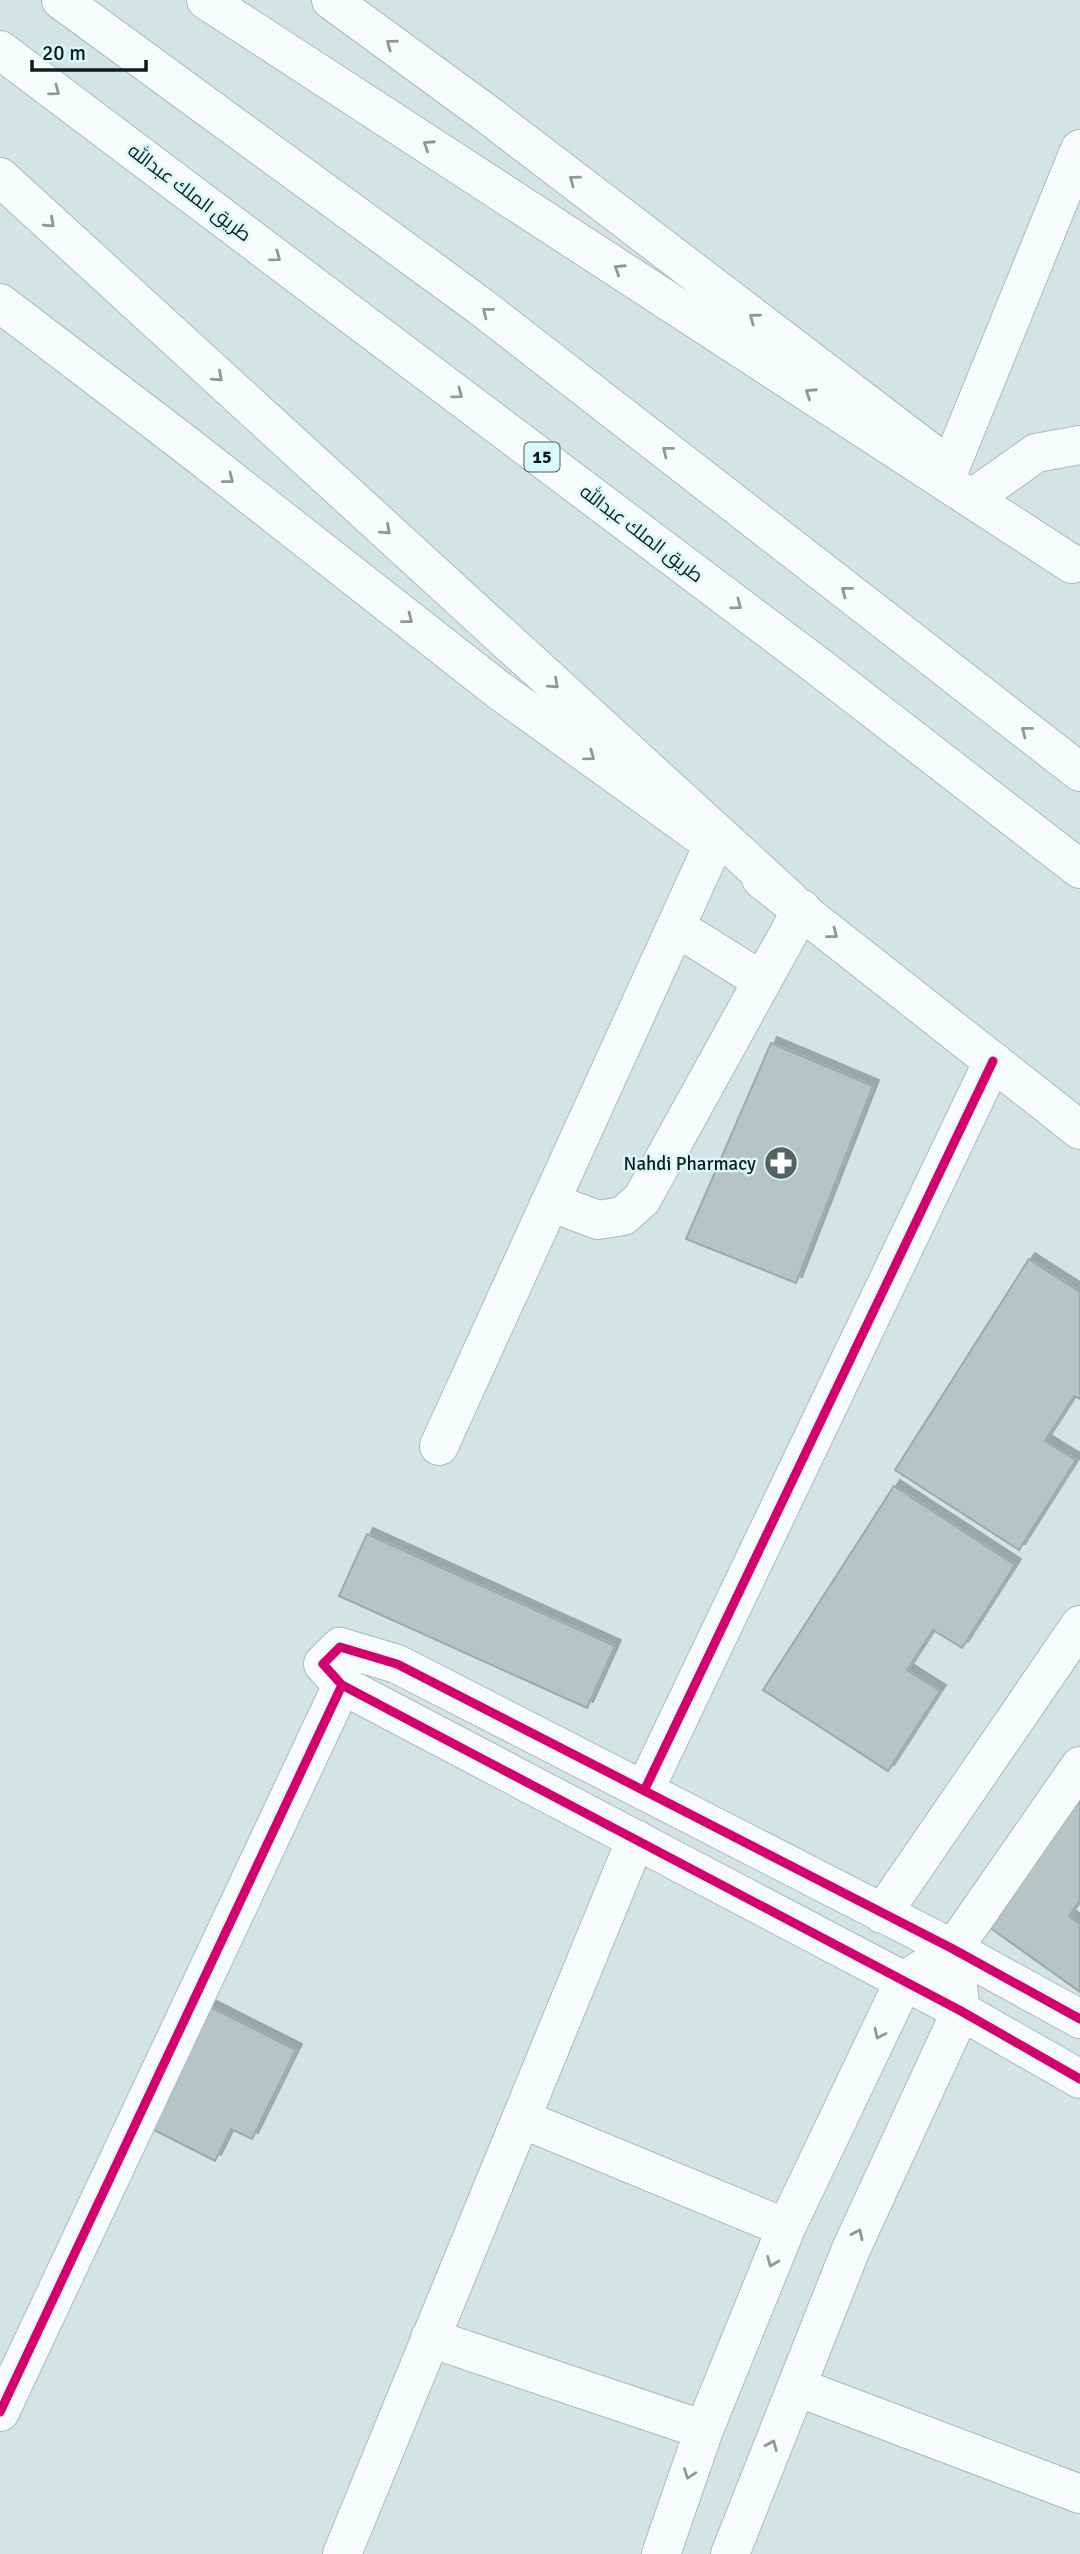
<svg xmlns="http://www.w3.org/2000/svg" width="1080" height="2554" font-family="Signika,Cairo,sans-serif">
  <style>
    .building { fill: #b6c4c4; stroke: #9ca9aa; stroke-width: 2; filter: url(#shadow) }
    .lines { fill: none; stroke-linecap: round; stroke-linejoin: round }
    .minor-casing { stroke: #abb9b9; stroke-width: 40 }
    .major-casing { stroke: #abb9b9; stroke-width: 40 }
    .highway-casing { stroke: #abb9b9; stroke-width: 40 }
    .minor { stroke: #f8fbfb; stroke-width: 38 }
    .major { stroke: #f8fbfb; stroke-width: 38 }
    .highway { stroke: #f8fbfb; stroke-width: 38 }
    .cycleway-casing { stroke: #d8f8f9; stroke-width: 13 }
    .cycleway { stroke: #d6006c; stroke-width: 9 }
    .oneway { stroke: #909797 }
    .labels { text-anchor: middle; stroke-width: 5; stroke-linejoin: round; paint-order: stroke }
    .shield { fill: #d8f8f9; stroke: #4c5e5e; stroke-width: 2 }
    .shield-label { font-size: 18px; font-weight: bold; fill: #101c1c }
    .street-label { font-size: 19px; fill: #101c1c; stroke: #d8f8f9 }
    .poi-label { font-size: 19px; fill: #101c1c; stroke: #d8f8f9; text-anchor: end }
  </style>
  <defs>
    <filter id="shadow"><feDropShadow dx="6" dy="-6" stdDeviation="0" flood-color="#0004"/></filter>
  </defs>
  <rect width="100%" height="100%" fill="#d3e4e4"/>
  <path class="building" d="M771,1043L873,1086L796,1283L686,1239Z
    M1029,1259L1080,1292V1399L1074,1396L1045,1441L1076,1460L1019,1550L895,1470Z
    M894,1486L1015,1565L962,1648L933,1630L907,1670L940,1691L888,1771L763,1690Z
    M367,1534L615,1646L587,1708L339,1596Z
    M1080,1799V1900L1069,1916L1080,1924V1992L989,1927Z
    M193,1998L296,2050L252,2139L231,2129L215,2161L148,2127Z"/>
  <g class="lines">
    <g class="minor-casing">
      <path id="minor" d="M950,468L1080,149
        M981,492L1036,453L1080,445
        M676,927L762,981
        M550,1202L598,1220L623,1216L642,1199L802,909
        M439,1446L713,845
        M644,1791L993,1061
        M882,1914L1080,1625
        M1080,2019L953,1949L397,1664L340,1647L323,1664L342,1685L961,2011L1080,2079
        M522,2119L786,2228
        M430,2338L704,2430
        M797,2387L1080,2494
        M0,2412L342,1685
        M342,2554L636,1839
        M661,2554L704,2430L786,2228L904,1981L953,1949L1080,1766
        M730,2554L851,2249L961,2011L958,1986"/>
    </g>
    <g class="major-casing">
      <path id="major" d="M331,0L487,114L935,456
        M0,303L185,444L500,691L697,833
        M761,879L1080,1130"/>
    </g>
    <g class="highway-casing">
      <path id="highway" d="M61,0L480,306L1080,772
        M206,0L1072,564
        M0,50L819,667L1080,869
        M0,177L789,899"/>
    </g>
    <use href="#minor" class="minor"/>
    <use href="#major" class="major"/>
    <use href="#highway" class="highway"/>
    <g class="cycleway-casing">
      <path id="cycleway" d="M644,1791L993,1061
        M1080,2019L953,1949L397,1664L340,1647L323,1664L342,1685L961,2011L1080,2079
        M0,2412L342,1685"/>
    </g>
    <use href="#cycleway" class="cycleway"/>
  </g>
  <defs><path id="oneway-chevron" d="M-2-3.5L2.5 0L-2 3.5" fill="none" stroke-width="1.6" stroke-linecap="round" stroke-linejoin="round" transform="scale(1.75)"/></defs>
  <g class="oneway">
    <use href="#oneway-chevron" transform="translate(391 44) rotate(-144)"/>
    <use href="#oneway-chevron" transform="translate(55 91) rotate(37)"/>
    <use href="#oneway-chevron" transform="translate(428 145) rotate(-147)"/>
    <use href="#oneway-chevron" transform="translate(574 180) rotate(-143)"/>
    <use href="#oneway-chevron" transform="translate(50 223) rotate(42)"/>
    <use href="#oneway-chevron" transform="translate(276 257) rotate(37)"/>
    <use href="#oneway-chevron" transform="translate(619 269) rotate(-147)"/>
    <use href="#oneway-chevron" transform="translate(487 312) rotate(-142)"/>
    <use href="#oneway-chevron" transform="translate(754 318) rotate(-143)"/>
    <use href="#oneway-chevron" transform="translate(218 377) rotate(42)"/>
    <use href="#oneway-chevron" transform="translate(810 393) rotate(-147)"/>
    <use href="#oneway-chevron" transform="translate(458 394) rotate(37)"/>
    <use href="#oneway-chevron" transform="translate(667 451) rotate(-142)"/>
    <use href="#oneway-chevron" transform="translate(229 479) rotate(38)"/>
    <use href="#oneway-chevron" transform="translate(386 530) rotate(42)"/>
    <use href="#oneway-chevron" transform="translate(846 591) rotate(-142)"/>
    <use href="#oneway-chevron" transform="translate(737 605) rotate(37)"/>
    <use href="#oneway-chevron" transform="translate(408 619) rotate(38)"/>
    <use href="#oneway-chevron" transform="translate(554 684) rotate(42)"/>
    <use href="#oneway-chevron" transform="translate(1026 731) rotate(-142)"/>
    <use href="#oneway-chevron" transform="translate(590 756) rotate(36)"/>
    <use href="#oneway-chevron" transform="translate(833 934) rotate(38)"/>
    <use href="#oneway-chevron" transform="translate(879 2034) rotate(116)"/>
    <use href="#oneway-chevron" transform="translate(858 2234) rotate(-65)"/>
    <use href="#oneway-chevron" transform="translate(772 2262) rotate(112)"/>
    <use href="#oneway-chevron" transform="translate(772 2445) rotate(-67)"/>
    <use href="#oneway-chevron" transform="translate(689 2474) rotate(109)"/>
  </g>
  <defs>
    <g id="pharmacy-disc" transform="scale(1.75)"><circle r="9.5" fill="#546262" stroke="#d8f8f9"/><path d="M-2-6h4v4h4v4h-4v4h-4v-4h-4v-4h4Z" fill="#fff"/></g>
  </defs>
  <g fill-rule="evenodd">
    <use href="#pharmacy-disc" x="781" y="1163"/>
  </g>
  <g class="labels">
    <rect class="shield" x="524.5" y="442.5" width="35" height="29" rx="5"/>
    <g class="shield-label">
      <text x="542" y="463">15</text>
    </g>
    <g class="street-label">
      <text transform="translate(190 192) rotate(37)" y="7">طريق الملك عبدالله</text>
      <text transform="translate(642 533) rotate(37)" y="7">طريق الملك عبدالله</text>
    </g>
    <g class="poi-label">
      <text x="756" y="1170">Nahdi Pharmacy</text>
    </g>
  </g>
  <path d="M32 60v10h114v-10" fill="none" stroke="#101c1c" stroke-width="3.5"/>
  <text x="42" y="60" font-size="21" fill="#101c1c" stroke="#d8f8f9" stroke-width="5" paint-order="stroke">20 m</text>
</svg>
